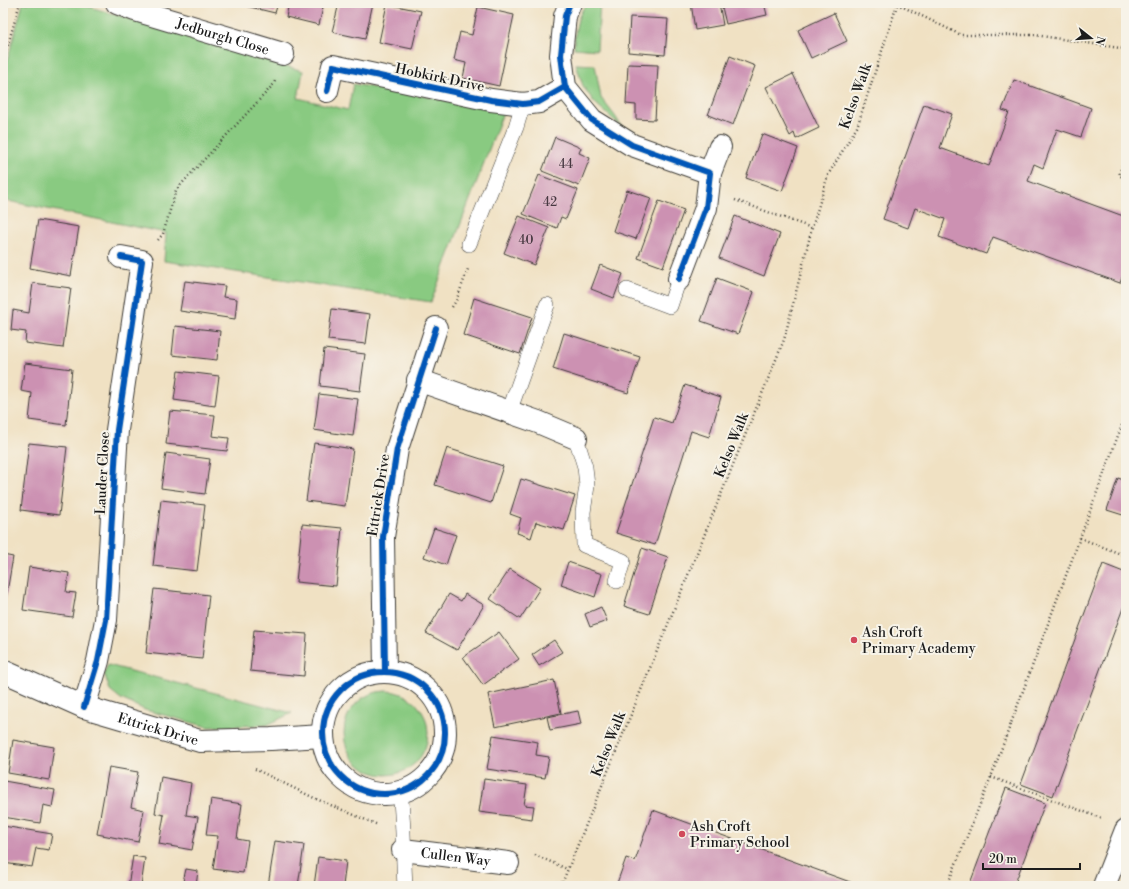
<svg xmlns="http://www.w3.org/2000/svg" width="1129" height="889" font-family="'Libre Bodoni',serif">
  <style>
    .green { fill: #89ca81; stroke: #52734e }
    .building { fill: #cc91b2 }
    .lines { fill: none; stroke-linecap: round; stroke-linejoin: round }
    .service-casing { stroke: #3c3a35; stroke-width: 16 }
    .minor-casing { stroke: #3c3a35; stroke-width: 24 }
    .path { stroke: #3c3a35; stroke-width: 2.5; stroke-dasharray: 1 3; stroke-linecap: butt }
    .service { stroke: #fff; stroke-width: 15 }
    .minor { stroke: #fff; stroke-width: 22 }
    .cycleway-casing { stroke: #f7f3e8; stroke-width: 8 }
    .cycleway { stroke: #0057b8; stroke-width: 6 }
    .poi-dot { fill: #d1495b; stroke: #f7f3e8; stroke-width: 1.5 }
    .labels { text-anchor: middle; stroke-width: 4; stroke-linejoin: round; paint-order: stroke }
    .number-label { font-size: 12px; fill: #483942 }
    .street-label { font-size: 14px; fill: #1c1c1c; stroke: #f7f3e8 }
    .poi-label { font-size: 14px; fill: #1c1c1c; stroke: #f7f3e8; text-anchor: start }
  </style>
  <rect width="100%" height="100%" fill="#f7f3e8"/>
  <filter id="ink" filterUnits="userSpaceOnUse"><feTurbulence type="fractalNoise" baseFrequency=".025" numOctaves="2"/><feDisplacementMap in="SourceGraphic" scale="8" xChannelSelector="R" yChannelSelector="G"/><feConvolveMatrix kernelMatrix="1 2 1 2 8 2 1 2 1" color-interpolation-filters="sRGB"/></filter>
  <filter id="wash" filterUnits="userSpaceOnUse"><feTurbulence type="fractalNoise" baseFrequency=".012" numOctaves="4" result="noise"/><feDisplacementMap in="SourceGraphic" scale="16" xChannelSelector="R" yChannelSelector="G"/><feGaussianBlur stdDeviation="0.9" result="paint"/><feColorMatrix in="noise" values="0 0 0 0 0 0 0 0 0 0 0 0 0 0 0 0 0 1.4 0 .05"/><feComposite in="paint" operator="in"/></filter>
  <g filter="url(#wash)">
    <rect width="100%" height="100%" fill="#f0e1c3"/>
    <path class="green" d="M23,3H77L303,71L298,98L348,110L353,84L504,110L431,302L164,261L166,233L3,200V76Z
      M587,3H600L597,50L574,48C575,32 576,16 587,3Z
      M576,64L595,65L601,98L615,116L622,127L594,102L583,86Z
      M108,665L292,713L267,725L208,727L145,710L121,699L110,690L104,673Z
      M344 733a42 42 0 1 1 84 0a42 42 0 1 1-84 0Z"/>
    <g id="blocks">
      <path class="building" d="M242,3H278L275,13L242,5Z
        M289,3H324L319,25L286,17Z
        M339,3H373L365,39L332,32Z
        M691,3H719L723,25L695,30Z
        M721,3H764L767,15L726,24Z
        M387,4L421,11L412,49L379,42Z
        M478,7L514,15L499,86L463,78L466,63L454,60L460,32L472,35Z
        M834,13L847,41L811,58L798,30Z
        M630,17L668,19L665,55L628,52Z
        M730,56L755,66L733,125L708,115Z
        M628,64L658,65L655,120L636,119V105L626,104Z
        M793,74L819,128L796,139L794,133L790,136L766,87Z
        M1014,80L1091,108L1081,137L1057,129L1043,168L1034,164L1028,181L1126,217V266L1120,283L993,237L986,254L939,237L945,219L915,208L908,228L883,219L924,104L952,114L940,148L989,166L1009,112L1002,110Z
        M762,134L798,148L782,191L746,178Z
        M555,137L581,148L579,153L590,158L579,186L542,171Z
        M539,175L578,190L566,219L561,217L557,228L523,214Z
        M627,190L651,198L636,239L613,231Z
        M659,201L684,210L663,267L638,258Z
        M519,216L549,228L534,265L504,253Z
        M735,216L780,234L764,276L719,258Z
        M38,220L79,227L71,276L30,268Z
        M600,265L623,274L614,298L591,289Z
        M717,278L754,292L738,334L701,321Z
        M185,281L225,286L223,297L237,299L235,319L180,311Z
        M33,283L71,288L63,348L25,343L26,332L11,330L13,310L29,313Z
        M474,298L532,317L520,354L463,335Z
        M332,309L370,314L366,344L328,340Z
        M175,326L220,331L217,360L172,355Z
        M564,333L640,357L628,393L553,369Z
        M324,349L365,354L360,391L320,386Z
        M25,363L72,369L66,425L29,420L32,393L21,391Z
        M178,371L219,376L215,406L174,400Z
        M685,385L721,397L709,437L691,431L655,545L616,533L654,417L672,423Z
        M319,394L358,399L353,436L314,430Z
        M170,411L215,415L212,436L229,438L227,451L166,444Z
        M29,443L67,447L59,515L21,510Z
        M314,443L353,449L345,506L306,501Z
        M447,448L503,466L491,503L435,485Z
        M166,453L210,459L205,494L161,488Z
        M1118,478L1126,481V516L1107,510Z
        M521,479L575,496L564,530L536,522L531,538L517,533L521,518L510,514Z
        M161,500L205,505L197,571L153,566Z
        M302,524L342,528L336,586L296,582Z
        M434,528L456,535L446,565L424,557Z
        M642,548L668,557L649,614L624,606Z
        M3,555L13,557L6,598H3Z
        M568,562L602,574L595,597L561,585Z
        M1103,564L1126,573V600L1053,796L1021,784Z
        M29,567L69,573L66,592L76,593L72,617L23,610Z
        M510,569L540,588L520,619L490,599Z
        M154,589L209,595L202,659L146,653Z
        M449,594L461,601L465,594L484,605L457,650L426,633Z
        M601,607L607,621L590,627L585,614Z
        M254,630L307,634L304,676L250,671Z
        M499,632L519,659L483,685L463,657Z
        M554,640L562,652L539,666L532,655Z
        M554,680L561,713L495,727L488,694Z
        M578,711L581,724L550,730L547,717Z
        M493,735L538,742L536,755L549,757L545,778L487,769Z
        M13,740L54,747L49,780L8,773Z
        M109,767L138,772L131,807L144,810L138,842L97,834Z
        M161,777L191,783L186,815L198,817L192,850L159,844L164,815L155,813Z
        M484,779L527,785L524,805L534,806L532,819L479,812Z
        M4,781L55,790L52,807L43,805L40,823L3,817Z
        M1006,788L1045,803L1014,886H969Z
        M211,799L242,804L237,839L248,841L243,873L213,869L218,836L206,835Z
        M653,810L861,886H616L626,858L635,861Z
        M3,826L52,834L49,850L36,848L32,867L3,863Z
        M275,841L304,845L298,886L285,884L284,886H268Z
        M133,856L145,858L141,886H128Z
        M318,857L346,861L343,886H314Z
        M186,869L198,871L196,886H182Z"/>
    </g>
  </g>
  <g filter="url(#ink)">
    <use href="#blocks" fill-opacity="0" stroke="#3c3a35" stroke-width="1"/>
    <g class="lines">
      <g class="service-casing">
        <path id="service" d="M469,244L516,127L523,104
          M627,290L670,306L679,279
          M509,412L547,305
          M576,438L585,467L587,486L583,512L584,545L623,561L617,581
          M400,792C404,823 403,855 405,886"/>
      </g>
      <g class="minor-casing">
        <g id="minor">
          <path id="s1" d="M117,3L135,10L283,54"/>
          <path d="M570,3L565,16L561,55L565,87L592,120L632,145L710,173L706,208L679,279"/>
          <path d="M327,91L333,66L491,100L523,104L539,102L565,87"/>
          <path d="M710,173L720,147"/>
          <path d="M418,380L538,422L576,438"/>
          <path id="s2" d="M3,671L84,707L200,741L271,739L323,736"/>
          <path d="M385,672L383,537L397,449L436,328"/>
          <circle cx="384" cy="733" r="61"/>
          <path d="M84,707L98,661L106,620L117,430L142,261L121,257"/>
          <path id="s3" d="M403,850L508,863"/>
          <path d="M1104,886L1126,830"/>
        </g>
      </g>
      <path class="path" d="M897,4L961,35H1035L1126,49
        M3,61L20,3
        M1126,154L1119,175L1126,179
        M735,200L812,228
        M158,240L163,234L176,190L274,84L275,81
        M452,307L456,301L468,269
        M1126,311L1125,315H1126
        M1080,538L1126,556
        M255,769L314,798L378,825
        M991,777L1101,818
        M535,855L567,869
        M561,886L784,340L812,228L828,175L857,127L897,5
        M947,886L991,777L1126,414"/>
      <use href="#service" class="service"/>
      <use href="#minor" class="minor"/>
      <g class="cycleway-casing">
        <path id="cycleway" d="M570,3L565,16L561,55L565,87L592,120L632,145L710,173L706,208L679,279
          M327,91L333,66L491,100L523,104L539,102L565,87
          M385,672L383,537L397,449L436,328
          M323 733a61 61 0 1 1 122 0a61 61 0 1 1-122 0Z
          M84,707L98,661L106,620L117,430L142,261L121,257"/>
      </g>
      <use href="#cycleway" class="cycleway"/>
    </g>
  </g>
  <g class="poi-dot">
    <circle cx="854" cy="640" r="4"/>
    <circle cx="682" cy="834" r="4"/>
  </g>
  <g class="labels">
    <g class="number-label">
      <text x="566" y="168">44</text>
      <text x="550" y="206">42</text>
      <text x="526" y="244">40</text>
    </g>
    <g class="street-label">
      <text dy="5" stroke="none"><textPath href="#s1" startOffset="111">Jedburgh Close</textPath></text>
      <text transform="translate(440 77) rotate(12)" y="5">Hobkirk Drive</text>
      <text transform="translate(855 96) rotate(-70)" y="5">Kelso Walk</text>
      <text transform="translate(731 445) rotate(-68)" y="5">Kelso Walk</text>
      <text transform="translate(102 473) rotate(-87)" y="5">Lauder Close</text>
      <text transform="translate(378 495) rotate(-81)" y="5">Ettrick Drive</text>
      <text dy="5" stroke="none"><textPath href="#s2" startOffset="166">Ettrick Drive</textPath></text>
      <text transform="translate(608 744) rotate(-68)" y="5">Kelso Walk</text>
      <text dy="5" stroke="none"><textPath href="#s3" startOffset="53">Cullen Way</textPath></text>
    </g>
    <g class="poi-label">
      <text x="862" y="637">Ash Croft<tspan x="862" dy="16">Primary Academy</tspan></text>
      <text x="690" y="831">Ash Croft<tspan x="690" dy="16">Primary School</tspan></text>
    </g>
  </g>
  <rect width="1129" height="889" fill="none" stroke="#f7f3e8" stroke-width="16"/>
  <g transform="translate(1091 38) rotate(107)" stroke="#f7f3e8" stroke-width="3" paint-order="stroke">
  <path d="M0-3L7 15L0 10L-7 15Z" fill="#1c1c1c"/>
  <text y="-6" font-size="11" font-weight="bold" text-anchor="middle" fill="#1c1c1c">N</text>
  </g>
  <path d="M983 863v6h97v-6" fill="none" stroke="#1c1c1c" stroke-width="2"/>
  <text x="989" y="863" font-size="12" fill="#1c1c1c" stroke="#f7f3e8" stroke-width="3" paint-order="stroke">20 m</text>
</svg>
